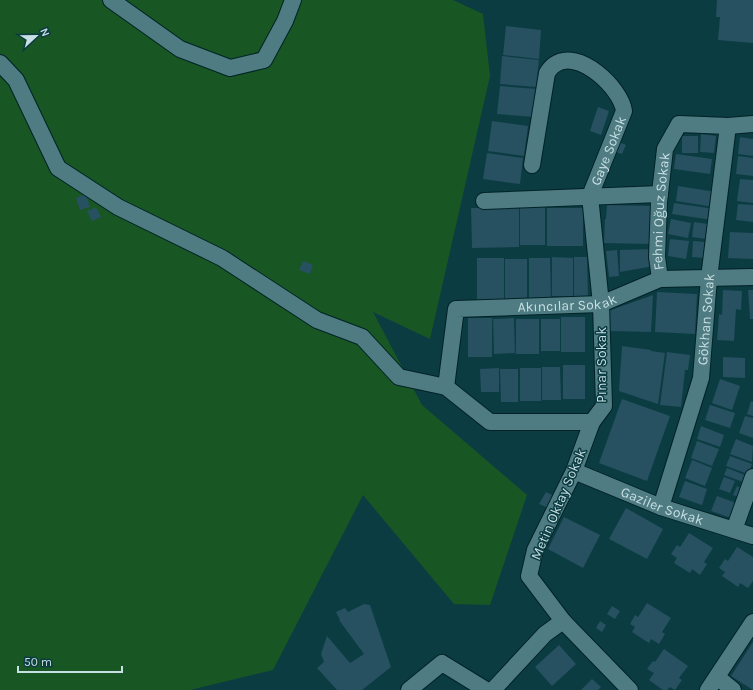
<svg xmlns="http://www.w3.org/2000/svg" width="753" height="690" font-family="Karla,sans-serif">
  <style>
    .green { fill: #185723 }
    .building { fill: #275060 }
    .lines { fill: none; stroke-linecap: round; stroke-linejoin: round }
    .street-casing { stroke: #002226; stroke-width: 18 }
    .street { stroke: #4e7c82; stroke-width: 16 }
    .labels { text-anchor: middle; stroke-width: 3; stroke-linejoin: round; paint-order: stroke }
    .street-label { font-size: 14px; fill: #c8dfe3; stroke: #0b3c42 }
  </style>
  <rect width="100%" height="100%" fill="#0b3c42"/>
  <path class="green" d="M0,0H453L483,14L490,76L430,339L373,312L422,405L527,495L490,605L454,604L363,495L273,670L190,690H0Z"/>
  <path class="building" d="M717,0H753V43L718,40L720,17H716Z
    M506,26L541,30L539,59L503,55Z
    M502,56L539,60L536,87L500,84Z
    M500,86L537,89L534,117L497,114Z
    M598,107L609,111L601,135L590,131Z
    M492,121L528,126L524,156L488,151Z
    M701,134L716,136L714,153L700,152Z
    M682,136H698V153H682Z
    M740,137L753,139V156L738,154Z
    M617,141L626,145L622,154L613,151Z
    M487,153L523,158L520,184L483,179Z
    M676,154L712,159L710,174L674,169Z
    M738,156L753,158V176L736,174Z
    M740,179L753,180V203L737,201Z
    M678,186L716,192L714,207L676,201Z
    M86,194L90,207L80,210L76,198Z
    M674,203L714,209L712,220L672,214Z
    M738,204L753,205V222L736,220Z
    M607,205L651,206V244L604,243L605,219H606Z
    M96,207L101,217L92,221L87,211Z
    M520,207H545V245H520Z
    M471,208H519V247L472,248Z
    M547,208H583V246H547Z
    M671,219L691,223L688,238L668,234Z
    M694,222L708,224L706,239L692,237Z
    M730,232L753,233V259L728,258Z
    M670,239L689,241L686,259L668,256Z
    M693,241L705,242L704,258L692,257Z
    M655,249L654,266L620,272V250Z
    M617,250L619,276L609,277L606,251Z
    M552,257L573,258V297L552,296Z
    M574,257H587L588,296H574Z
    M477,258H504V300H477Z
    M529,258H550L551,298H529Z
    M505,259H527V299H505Z
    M303,261L313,265L310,274L299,270Z
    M723,290L742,291L741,310L736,309L734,341L717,340L719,314L722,315Z
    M748,290H753V319H750Z
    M657,292L697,294L695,334L655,332Z
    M653,295L651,332L610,331L608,311Z
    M561,317H585V352H561Z
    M468,318H492V357H468Z
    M514,318L515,353L494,354L493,319Z
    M516,319H539V354H516Z
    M541,319H560V351H541Z
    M622,346L651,350V351L665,353L658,404L619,391Z
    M667,352L690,355L688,370H685L681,407L660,405Z
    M723,357L745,358V378L723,377Z
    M563,365H585V399H563Z
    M542,367H560L561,400H542Z
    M499,368V392H481L480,369Z
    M520,368H541V401H520Z
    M500,369H518V402H501Z
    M720,379L740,386L732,410L712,403Z
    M622,399L670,416L647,481L599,463Z
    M751,401L753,402V416L747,414Z
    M710,405L735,413L730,428L705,420Z
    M745,416L753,418V438L739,433Z
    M701,426L724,435L720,447L697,439Z
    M736,439L753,446L752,462L730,454Z
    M697,441L719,449L712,466L691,458Z
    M730,456L752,464L748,474L726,466Z
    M692,460L712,468L705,486L685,478Z
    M727,468L745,475L743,482L724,475Z
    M724,477L735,481L730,493L719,489Z
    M685,481L707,489L702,505L679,497Z
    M737,486L744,489L741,498L733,495Z
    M546,492L554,496L548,508L539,504Z
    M717,496L739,504L734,519L711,511Z
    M626,508L663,529L647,559L609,539Z
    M564,517L600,535L583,568L548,549Z
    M689,533L713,548L704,562L707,564L700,575L692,569L690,573L674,563L677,558L671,554L677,545L680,547Z
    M737,547L753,557V581L748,588L740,583L738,587L722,576L725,572L719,568L725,559L728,561Z
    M647,603L671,618L662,632L665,634L659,644L651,639L649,643L632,632L635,627L630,624L635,615L638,617Z
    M364,604L370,605L391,667L362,690H337L317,668L324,662L321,654L327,636L350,663L364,654L339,620H340L336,612L345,608L348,612Z
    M612,606L620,611L615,619L607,614Z
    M600,621L606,625L602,632L596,628Z
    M753,642V690L731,676Z
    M559,645L576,664L552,686L535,667Z
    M664,649L688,666L679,678L682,680L675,690L670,687L667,690H663L649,680L654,673L647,669L653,661L655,662Z
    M592,679L601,687L598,690H581Z"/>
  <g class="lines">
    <g class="street-casing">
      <g id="street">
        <path d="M111,0L180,49L230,68L264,60L285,21L293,0"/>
        <path id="s1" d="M0,63L16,80L58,168L118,207L222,258L317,320L362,337L399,377L446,387L490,422H592L604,406L601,304L590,196L624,111C621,88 578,47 554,65C551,67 549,70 547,73L532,165"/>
        <path d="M484,201L660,194"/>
        <path id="s2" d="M660,279L657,257L659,202L665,149L679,124L728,126L753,124"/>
        <path id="s3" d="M446,387L456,309L601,304L660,279L753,277"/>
        <path d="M592,422L574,471L535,550L529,576L563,621L630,690"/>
        <path id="s4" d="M574,471L661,507L753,536"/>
        <path id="s5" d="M661,507L701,378L709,278L728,126"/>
        <path d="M734,530L753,477"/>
        <path d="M717,677L733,690"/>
        <path d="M409,690L442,663L486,690"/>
        <path d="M493,690L545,634L563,621"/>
        <path d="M708,690L753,622"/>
      </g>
    </g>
    <use href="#street" class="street"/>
  </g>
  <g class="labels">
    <g class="street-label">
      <text dy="5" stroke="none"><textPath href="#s1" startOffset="1010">Gaye Sokak</textPath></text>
      <text dy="5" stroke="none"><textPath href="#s2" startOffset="68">Fehmi Oğuz Sokak</textPath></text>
      <text dy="5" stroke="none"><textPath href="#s3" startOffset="190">Akıncılar Sokak</textPath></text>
      <text dy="5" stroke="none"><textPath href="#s5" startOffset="194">Gökhan Sokak</textPath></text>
      <text transform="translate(601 365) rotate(-90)" y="5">Pınar Sokak</text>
      <text transform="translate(558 504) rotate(-67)" y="5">Metin Oktay Sokak</text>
      <text dy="5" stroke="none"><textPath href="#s4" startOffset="95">Gaziler Sokak</textPath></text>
    </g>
  </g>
  <g transform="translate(36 36) rotate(68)" stroke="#0b3c42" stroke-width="3" paint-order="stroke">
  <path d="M0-3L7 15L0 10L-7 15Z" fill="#c8dfe3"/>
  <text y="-6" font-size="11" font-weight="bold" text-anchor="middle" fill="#c8dfe3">N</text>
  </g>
  <path d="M18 666v6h104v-6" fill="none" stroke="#c8dfe3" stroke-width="2"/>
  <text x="24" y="666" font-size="12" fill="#c8dfe3" stroke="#0b3c42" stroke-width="3" paint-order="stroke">50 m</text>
</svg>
